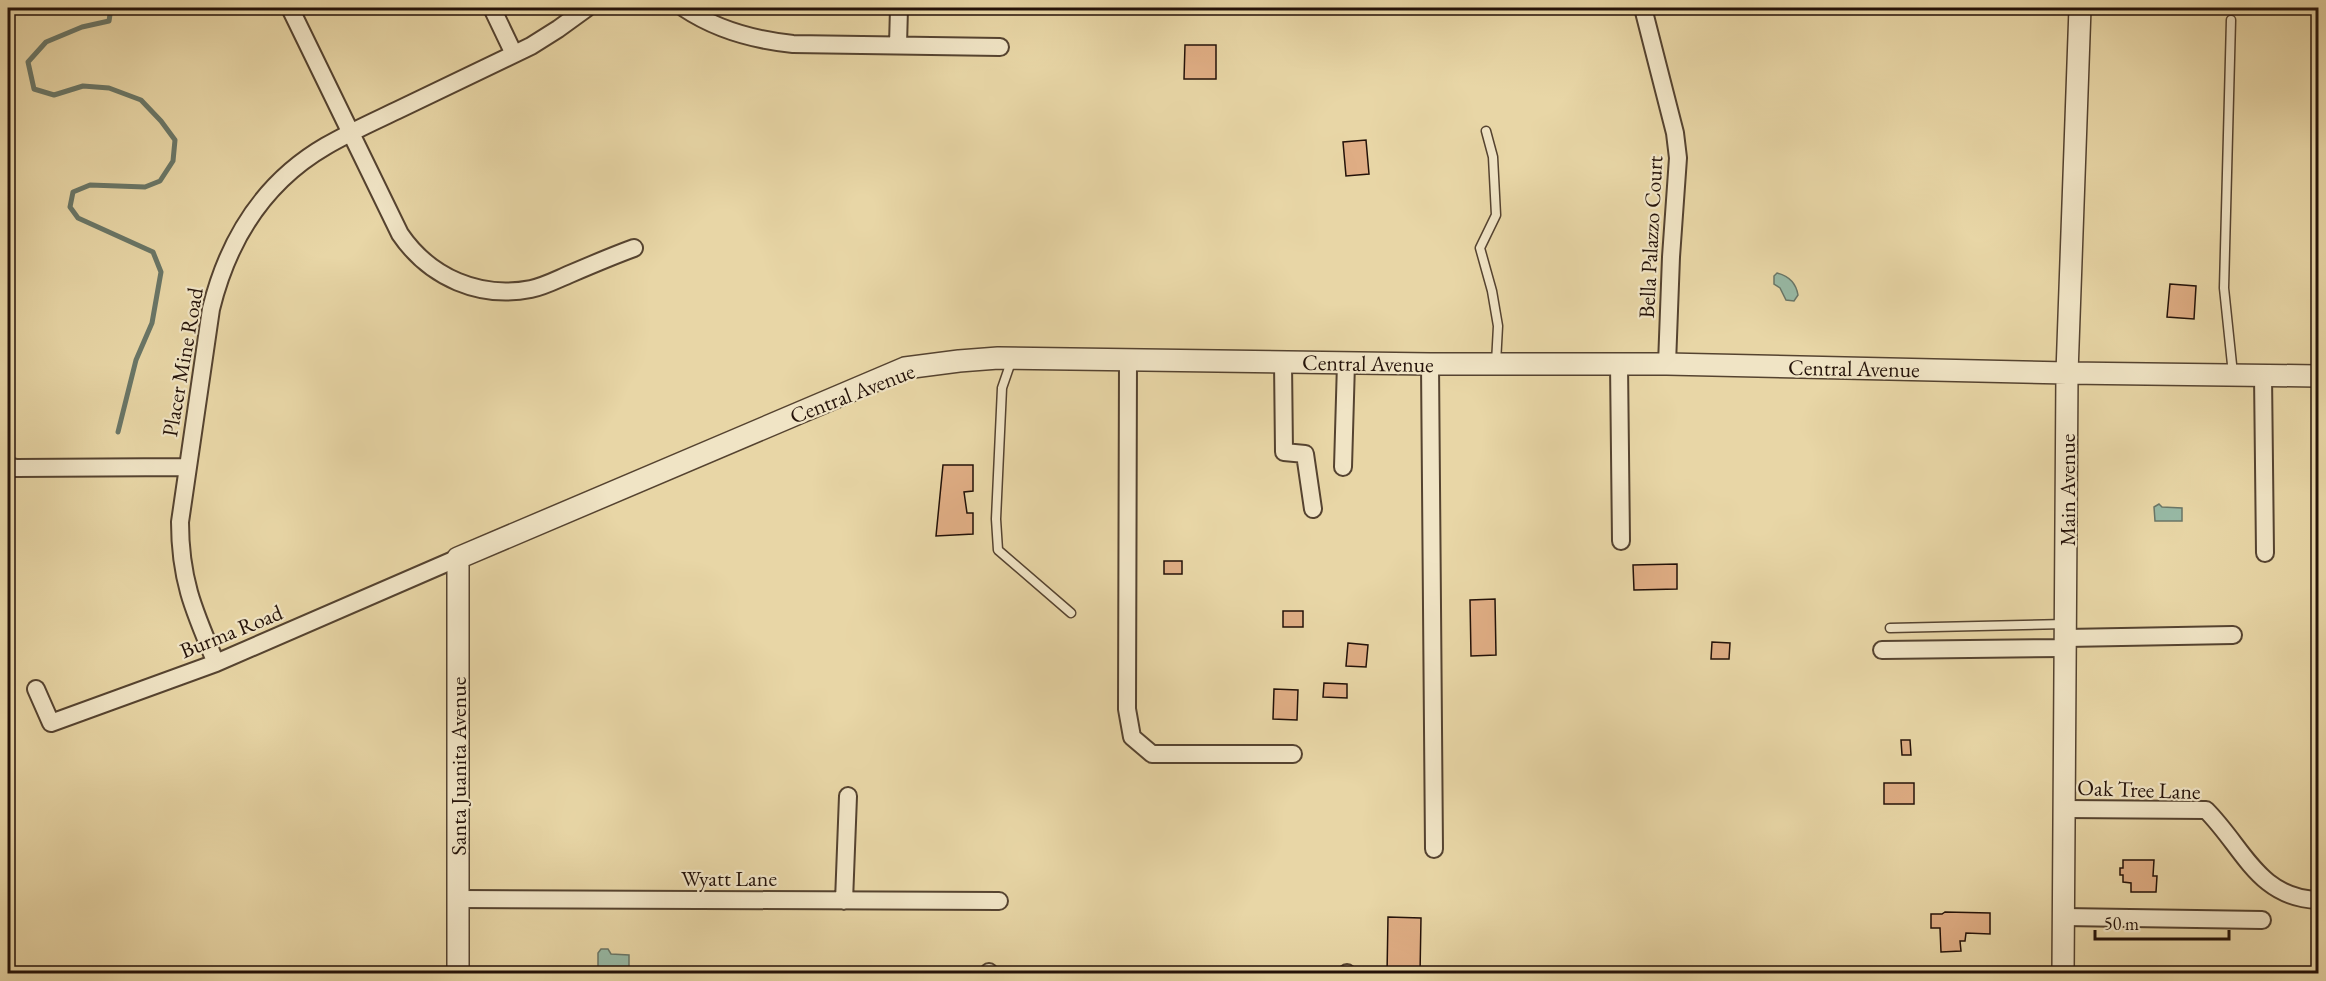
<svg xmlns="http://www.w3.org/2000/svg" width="2326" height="981" font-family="'EB Garamond',serif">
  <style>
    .water { fill: #97b9a5; stroke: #697667; stroke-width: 1.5 }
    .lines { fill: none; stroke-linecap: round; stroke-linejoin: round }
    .stream { stroke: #697667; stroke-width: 5 }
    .building { fill: #dfad84; stroke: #241209; stroke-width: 1.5 }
    .service-casing { stroke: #554330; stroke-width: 11 }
    .minor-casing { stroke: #554330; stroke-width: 20 }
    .tertiary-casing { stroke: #554330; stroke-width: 24 }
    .service { stroke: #f0e4c5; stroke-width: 8 }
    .minor { stroke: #f0e4c5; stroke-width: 16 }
    .tertiary { stroke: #f0e4c5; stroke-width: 21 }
    .labels { text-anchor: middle; stroke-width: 4.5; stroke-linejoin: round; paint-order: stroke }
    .street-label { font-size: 22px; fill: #241209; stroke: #f0e4c5 }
  </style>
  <rect width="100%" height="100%" fill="#e8d6a6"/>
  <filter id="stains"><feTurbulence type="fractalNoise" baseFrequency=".00333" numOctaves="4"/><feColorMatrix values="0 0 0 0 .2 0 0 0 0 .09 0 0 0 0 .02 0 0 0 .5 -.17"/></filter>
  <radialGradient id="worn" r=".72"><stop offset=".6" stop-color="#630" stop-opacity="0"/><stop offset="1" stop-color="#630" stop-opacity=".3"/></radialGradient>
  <path class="water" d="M1777,273C1789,276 1796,283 1798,295L1794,301L1786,300L1780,288L1774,284V276Z
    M2159,504L2162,507L2182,508V521H2155L2154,507Z
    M601,949H608L611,954L629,955V968L598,967V953Z"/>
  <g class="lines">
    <path class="stream" d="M111,8L109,21L82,27L46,42L28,62L34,89L54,95L83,86L109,88L141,100L161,121L175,140L173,161L160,181L145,187L90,185L73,192L70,207L78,218L153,252L161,272L152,323L136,360L118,432"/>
  </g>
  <path class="building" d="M1185,45H1216V79H1184Z
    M1366,140L1369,174L1346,176L1343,142Z
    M2170,284L2196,286L2194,319L2167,317Z
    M943,465H973V491L964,492L967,513H973V534L936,536Z
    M1164,561H1182V574H1164Z
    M1677,564V589L1634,590L1633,565Z
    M1495,599L1496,655L1471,656L1470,600Z
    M1283,611H1303V627H1283Z
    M1712,642L1730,643L1729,659H1711Z
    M1348,643L1368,645L1366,667L1346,666Z
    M1324,683L1347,684V698L1323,697Z
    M1274,689L1298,690L1297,720L1273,719Z
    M1901,740H1910L1911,755H1902Z
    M1884,783H1914V804H1884Z
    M2123,860H2154L2153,876H2157L2156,892H2131V883L2123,882V875H2120V868H2123Z
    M1945,912L1990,913V934L1966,933L1965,941H1960L1961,951L1941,952L1940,928H1931V914H1942Z
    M1388,917L1421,918L1420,974H1387Z
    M1978,970H2007V974H1978Z"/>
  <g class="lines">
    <g class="service-casing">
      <path id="service" d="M2231,20L2224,288L2233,374
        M1486,131L1493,157L1496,215L1480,248L1492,291L1498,326L1496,363
        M1012,359L1002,388L996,519L998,550L1071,613
        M1890,628L2066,624"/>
    </g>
    <g class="minor-casing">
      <path id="minor" d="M290,8L400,234C430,278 480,299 531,289C545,286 558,279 570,274C591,265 612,256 634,248
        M492,8L514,54
        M684,8C717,30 754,40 793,44L1000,47
        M1643,8L1675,133L1678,158L1671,257L1667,364
        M898,45L899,8
        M1128,360L1127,709L1132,737L1152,754H1293
        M1283,362L1284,452L1305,454L1313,509
        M1430,364L1434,849
        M1619,364L1621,541
        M2263,375L2265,553
        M8,466L16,468L188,467
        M1343,467L1346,363
        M2066,638L2233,635
        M1882,650L2066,648
        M216,663C194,611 180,580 180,522L211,309C228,240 264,182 326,146C350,132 375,121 400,109C443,88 487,67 531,46L558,29L587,8
        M36,689L51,723L216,663L458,558
        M2065,809L2206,810C2244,848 2258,898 2318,900
        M459,899L999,901
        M844,901L848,796
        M2064,917L2262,920
        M989,974V972
        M1347,974V973"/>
    </g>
    <g class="tertiary-casing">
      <path id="tertiary" d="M458,974V558L905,368L959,361L998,358L1430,364H1667L2067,373L2318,376
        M2063,974L2067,373L2080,8"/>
    </g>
    <use href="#service" class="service"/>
    <use href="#minor" class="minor"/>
    <use href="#tertiary" class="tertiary"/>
  </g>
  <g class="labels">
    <g class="street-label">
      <text transform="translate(1650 237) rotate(-87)" y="8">Bella Palazzo Court</text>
      <text transform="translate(182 362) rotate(-80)" y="8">Placer Mine Road</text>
      <text transform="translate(1368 363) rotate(1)" y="8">Central Avenue</text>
      <text transform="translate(1854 368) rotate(1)" y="8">Central Avenue</text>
      <text transform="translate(852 393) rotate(-21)" y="8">Central Avenue</text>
      <text transform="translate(2067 490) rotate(-90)" y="8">Main Avenue</text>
      <text transform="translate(231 631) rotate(-22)" y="8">Burma Road</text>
      <text transform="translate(458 766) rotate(-90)" y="8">Santa Juanita Avenue</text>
      <text transform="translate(2139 789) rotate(2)" y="8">Oak Tree Lane</text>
      <text x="729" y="886">Wyatt Lane</text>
    </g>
  </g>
  <rect width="2326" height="981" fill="none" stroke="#e8d6a6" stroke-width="30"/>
  <rect x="9" y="9" width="2308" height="963" fill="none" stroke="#241209" stroke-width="3"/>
  <rect x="15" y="15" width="2296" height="951" fill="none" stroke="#241209" stroke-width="1.5"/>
  <path d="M2095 930v9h134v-9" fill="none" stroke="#241209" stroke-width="3"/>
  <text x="2104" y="930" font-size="18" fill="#241209" stroke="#f0e4c5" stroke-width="4.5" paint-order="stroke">50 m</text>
  <rect width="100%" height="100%" filter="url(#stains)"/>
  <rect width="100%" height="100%" fill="url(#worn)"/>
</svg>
